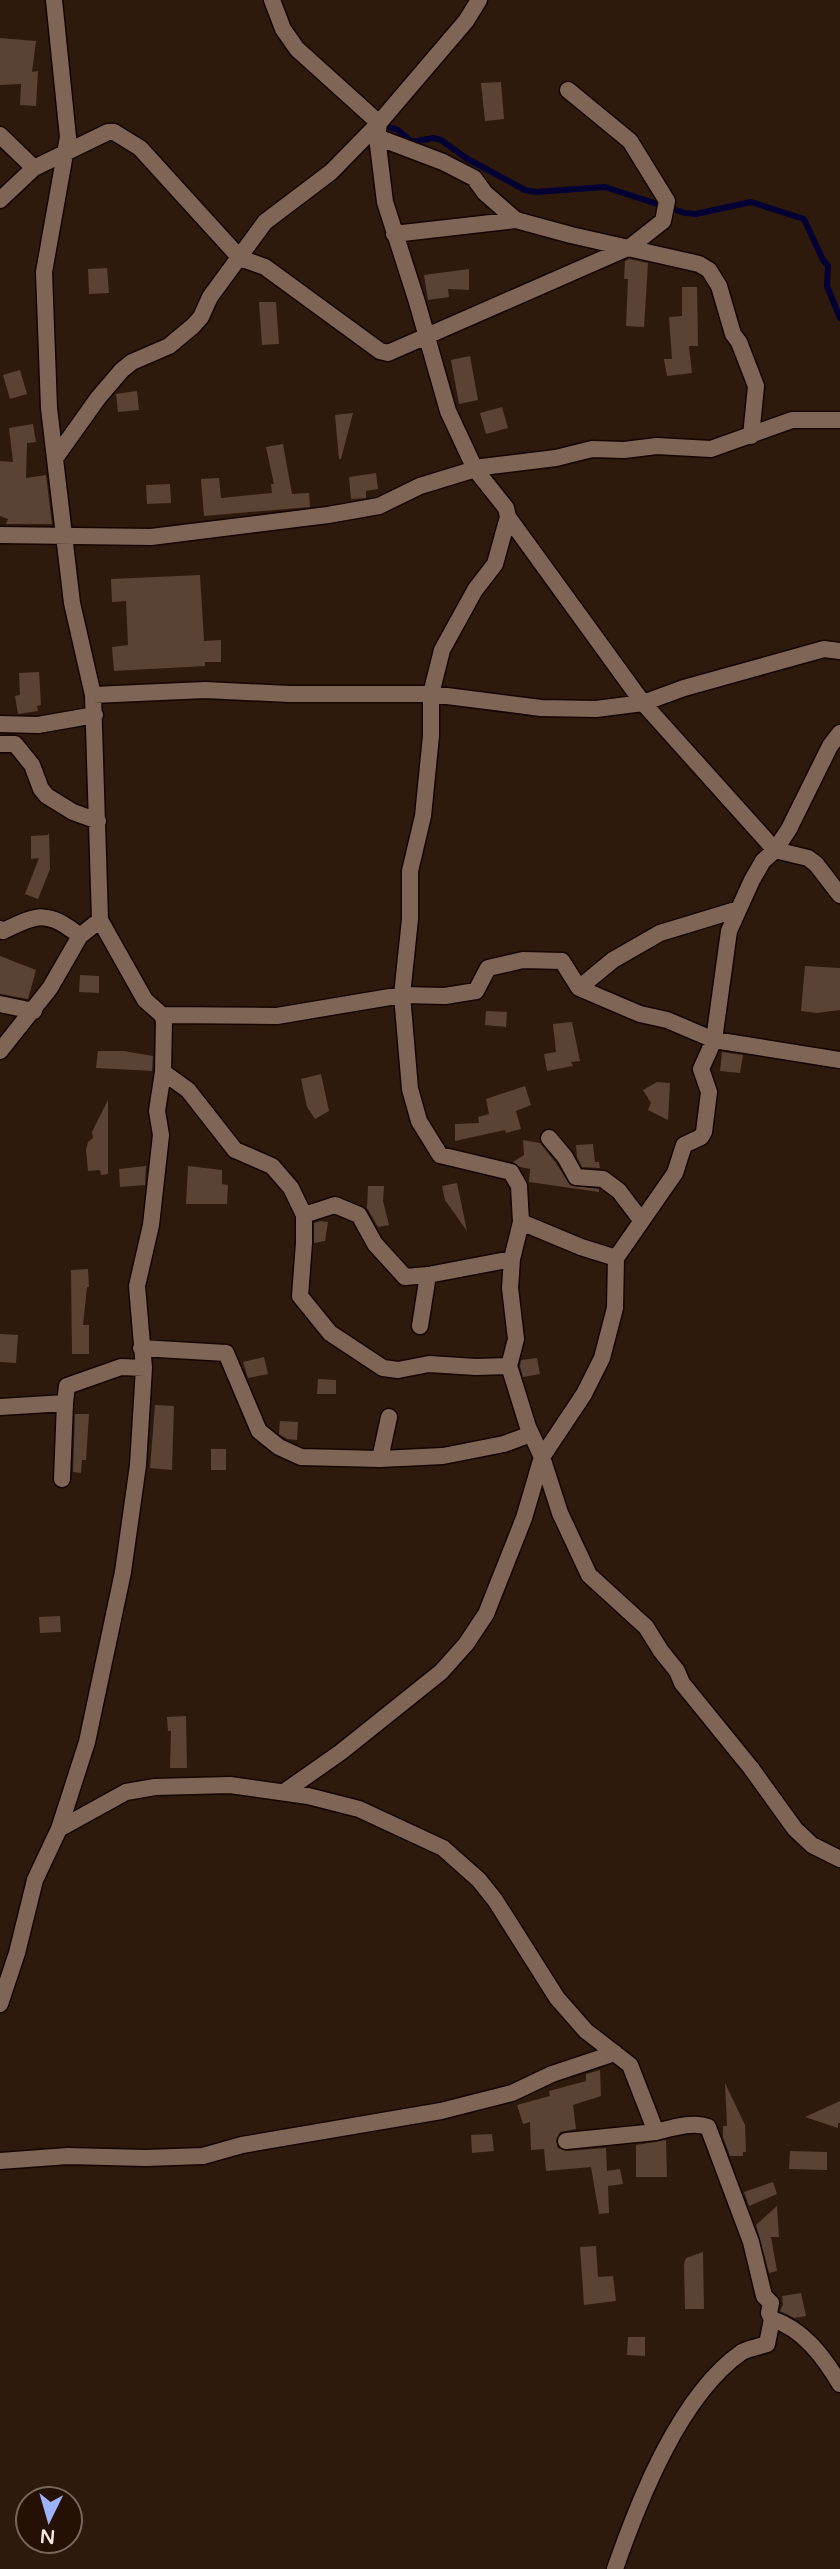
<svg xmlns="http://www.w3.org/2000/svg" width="840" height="2569" font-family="'Varela Round',sans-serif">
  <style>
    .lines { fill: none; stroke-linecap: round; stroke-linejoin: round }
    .stream { stroke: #030033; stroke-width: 6 }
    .building { fill: #5a4234 }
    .minor-casing { stroke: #150400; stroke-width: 19 }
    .minor { stroke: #7e6556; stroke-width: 16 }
  </style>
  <rect width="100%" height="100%" fill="#2e1a0d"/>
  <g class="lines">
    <path class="stream" d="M381,124L398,130L412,142L433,138L441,140L466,158L525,190L536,192L605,187L685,213L696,214L751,202L804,219L823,260L828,266L827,286L840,318"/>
  </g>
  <path class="building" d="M0,38L36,41L32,72L38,71L36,106L20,105L21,84L0,85Z
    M501,82L504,119L485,121L481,83Z
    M629,259L648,263L644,327L626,326L628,279H624L625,261Z
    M107,268L109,293L89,294L88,269Z
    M469,269V290L448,289L449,297L428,300L424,275Z
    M682,287H697L698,346H689L692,373L667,376L664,359H672L669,317L682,316Z
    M259,302H276L279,344L262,345Z
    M470,356L478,400L459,404L451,360Z
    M20,370L27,394L10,399L3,375Z
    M137,391L139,410L118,412L116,394Z
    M502,407L508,428L486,434L480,413Z
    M353,413L341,459H339L335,415Z
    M33,424L36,442L27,443L26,478L46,475L52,524H6L8,519L0,516V461L13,462L9,428Z
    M283,444L292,494L309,493L310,507L204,516L201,479L219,478L221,498L272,493L271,484H274L266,447Z
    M376,473L378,489L366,491V498L351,499L349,477Z
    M170,484L171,503L147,504L146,485Z
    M200,575L204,641L221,640V662H205V666L114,671L112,647L128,645L126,601L112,602L111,579Z
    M39,672L41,705L37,706L38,711L18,714L15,696L20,695L19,673Z
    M49,832L50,869L38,899L25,894L39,858L31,859V836L48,835Z
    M0,956L36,970L28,999L0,994Z
    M805,966L840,968V1010L817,1013L801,1011Z
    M80,975L99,976V993L79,992Z
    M486,1011L507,1012L506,1027L485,1025Z
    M572,1022L580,1061L571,1062L573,1066L547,1071L544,1054L556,1052L553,1024Z
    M98,1051H124L153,1056L152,1071L96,1068Z
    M722,1052L743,1055L740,1073L720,1071Z
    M321,1074L329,1111L315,1119L307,1107L301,1079Z
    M657,1082L670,1083L668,1120L648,1110L651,1103L643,1090Z
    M525,1086L531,1105L516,1111L521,1129L506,1133L505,1130L455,1141V1124L479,1123L478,1117L489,1114L486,1099Z
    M108,1100V1174L101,1175L100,1170L88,1171L86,1150L88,1142L93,1138L92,1132Z
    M523,1140L540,1143L556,1163L570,1185L599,1189V1192L529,1182L530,1169L520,1167L513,1162L524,1155Z
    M593,1144L595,1162H599L600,1168L582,1167L577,1157L576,1145Z
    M146,1166L145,1185L120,1187L119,1169Z
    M188,1166L222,1170V1184L228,1185L227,1204H186Z
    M457,1183L467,1231L445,1200L442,1186Z
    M368,1186H384L383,1201L389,1225L378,1227L367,1208Z
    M320,1221L328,1222L325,1241L314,1243V1223Z
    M88,1269L89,1287H87L83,1325H89V1354H72L71,1270Z
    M0,1334L18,1335L16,1363L0,1362Z
    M264,1357L268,1374L248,1378L243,1362Z
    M537,1358L540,1374L523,1377L520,1366L521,1360Z
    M318,1379L336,1380V1394H317Z
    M155,1405L174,1406L172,1470L150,1468Z
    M75,1414H89L86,1460H82L81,1473L73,1472Z
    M280,1421L298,1422L297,1440L287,1439L279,1434Z
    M211,1449H226V1470H211Z
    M60,1616L61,1632L40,1633L39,1617Z
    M186,1716L187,1768H170L171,1731H168L167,1717Z
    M600,2070L601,2096L573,2105L576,2129L560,2132L556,2141L558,2148L566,2151L606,2148L607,2171L620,2169L623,2184L608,2186L609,2213L599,2214L591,2167L546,2171L544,2149L531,2150L530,2122L523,2124L517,2105L550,2096L549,2091L586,2081V2074Z
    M725,2083L745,2125L746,2152H743V2156H730L723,2137V2126H727Z
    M840,2101V2123H838V2128L805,2117Z
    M492,2134L494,2151L472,2153L471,2135Z
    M666,2140L667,2177H636V2145Z
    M790,2151L827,2152V2170L789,2169Z
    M773,2182L777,2194L749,2206L744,2192Z
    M777,2206L779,2237H771L777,2271L769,2273L756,2225Z
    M596,2246L598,2277L613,2276L616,2301L584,2305L580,2247Z
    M703,2252L704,2309H685L684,2264L686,2258Z
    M801,2293L806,2316L794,2318L780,2311L783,2304L782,2296Z
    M628,2337H645V2356L627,2355Z"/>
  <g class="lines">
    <g class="minor-casing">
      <path id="minor" d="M272,0L283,29L297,49L379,123
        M379,123L377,137L385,202L417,302L448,411L475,469L506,508L508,517L495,564L475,590L442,650L431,694V736L423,816L410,871V919L402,995L410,1089L419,1121L440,1155L511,1172L519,1186L521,1222L512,1259L510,1288L516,1339L509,1366L528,1427L542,1457L560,1513L589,1575L646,1627L661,1651L677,1671L682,1683L751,1768L795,1829L812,1845L840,1859
        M0,135L34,168
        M377,137L443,162L474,178L485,193L516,220L571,235L699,264L709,270L719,286L733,334L739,342L756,386L751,436
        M0,200L34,168L108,132H114L140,148L240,258L265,267L380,351L388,353L630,247L663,221L667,201L630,141L568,90
        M394,234L516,220
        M56,457L98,398L122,370L132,362L169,346L193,326L201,317L210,297L265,222L331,172L379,123L466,21L479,0
        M508,517L643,703L775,850L808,858L816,864L840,895
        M0,535L151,537L328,515L379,506L420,486L482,467L556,458L592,449L624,450L657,446L711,449L792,420H840
        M93,695L205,690L289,694H431L541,708L596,709L643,703L684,688L824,649L840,651
        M0,724L38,725L95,715
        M0,744H15L32,765L41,789L47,796L73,812L98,821
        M0,929L3,931C39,914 47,910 80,936
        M579,988L613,960L660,933L739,909
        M0,1004L34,1011
        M162,1015L277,1016L402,995L445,996L476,991L488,968L523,960L562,961L579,988L640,1014L667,1020L714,1040L840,1060
        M0,1051L50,988L80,936L100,920L93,695L72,603L49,408L44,272L68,137L54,0
        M163,1072L188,1090L235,1150L272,1166L291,1188L304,1215V1243L300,1296L330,1333L383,1368L398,1370L429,1364L476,1367L509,1366
        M549,1138L565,1157L576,1177L603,1179L619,1191L641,1220
        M304,1215L335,1205L359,1215L375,1244L405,1277L428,1275L512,1259
        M521,1222L581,1247L616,1258
        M420,1326L428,1275
        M141,1348L226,1353L259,1431L279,1447L301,1457L380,1459L443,1456L504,1444L531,1434
        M0,1407L65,1403L67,1386L121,1367L144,1368
        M380,1459L389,1417
        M62,1479L65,1403
        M284,1792L341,1752L441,1672L466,1644L486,1614L524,1518L542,1457L584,1394L602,1358L615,1308L616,1258L675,1173L684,1145L701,1137L704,1132L709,1092L701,1069L714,1040L729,931L752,880L763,861L775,850L789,829L830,746L840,733
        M59,1829L126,1792L155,1787L230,1785L308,1796L359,1809L443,1848L479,1880L495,1900L557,1998L586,2031L630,2065L656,2132C672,2128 693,2121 708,2127L751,2242L764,2296L771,2303L769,2313L772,2319C803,2329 823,2356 840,2384
        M0,2004L17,1953L35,1880L59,1829L87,1742L123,1572L138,1465L144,1368L137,1286L151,1225L161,1135L157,1111L163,1072L164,1021L162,1015L145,1000L100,920
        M566,2141L656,2132
        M0,2161L68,2156L146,2158L203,2156L242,2145L441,2111L512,2093L552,2074L615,2053
        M615,2569C639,2500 680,2395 742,2352C749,2348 759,2347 767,2344L772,2319"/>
    </g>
    <use href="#minor" class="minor"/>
  </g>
  <g transform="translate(49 2520) rotate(185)"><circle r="33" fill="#241005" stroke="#78665c" stroke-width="2"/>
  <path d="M0-5L12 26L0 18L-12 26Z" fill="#9db4fd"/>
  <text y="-10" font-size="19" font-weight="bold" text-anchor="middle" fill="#f5e7de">N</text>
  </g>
</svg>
